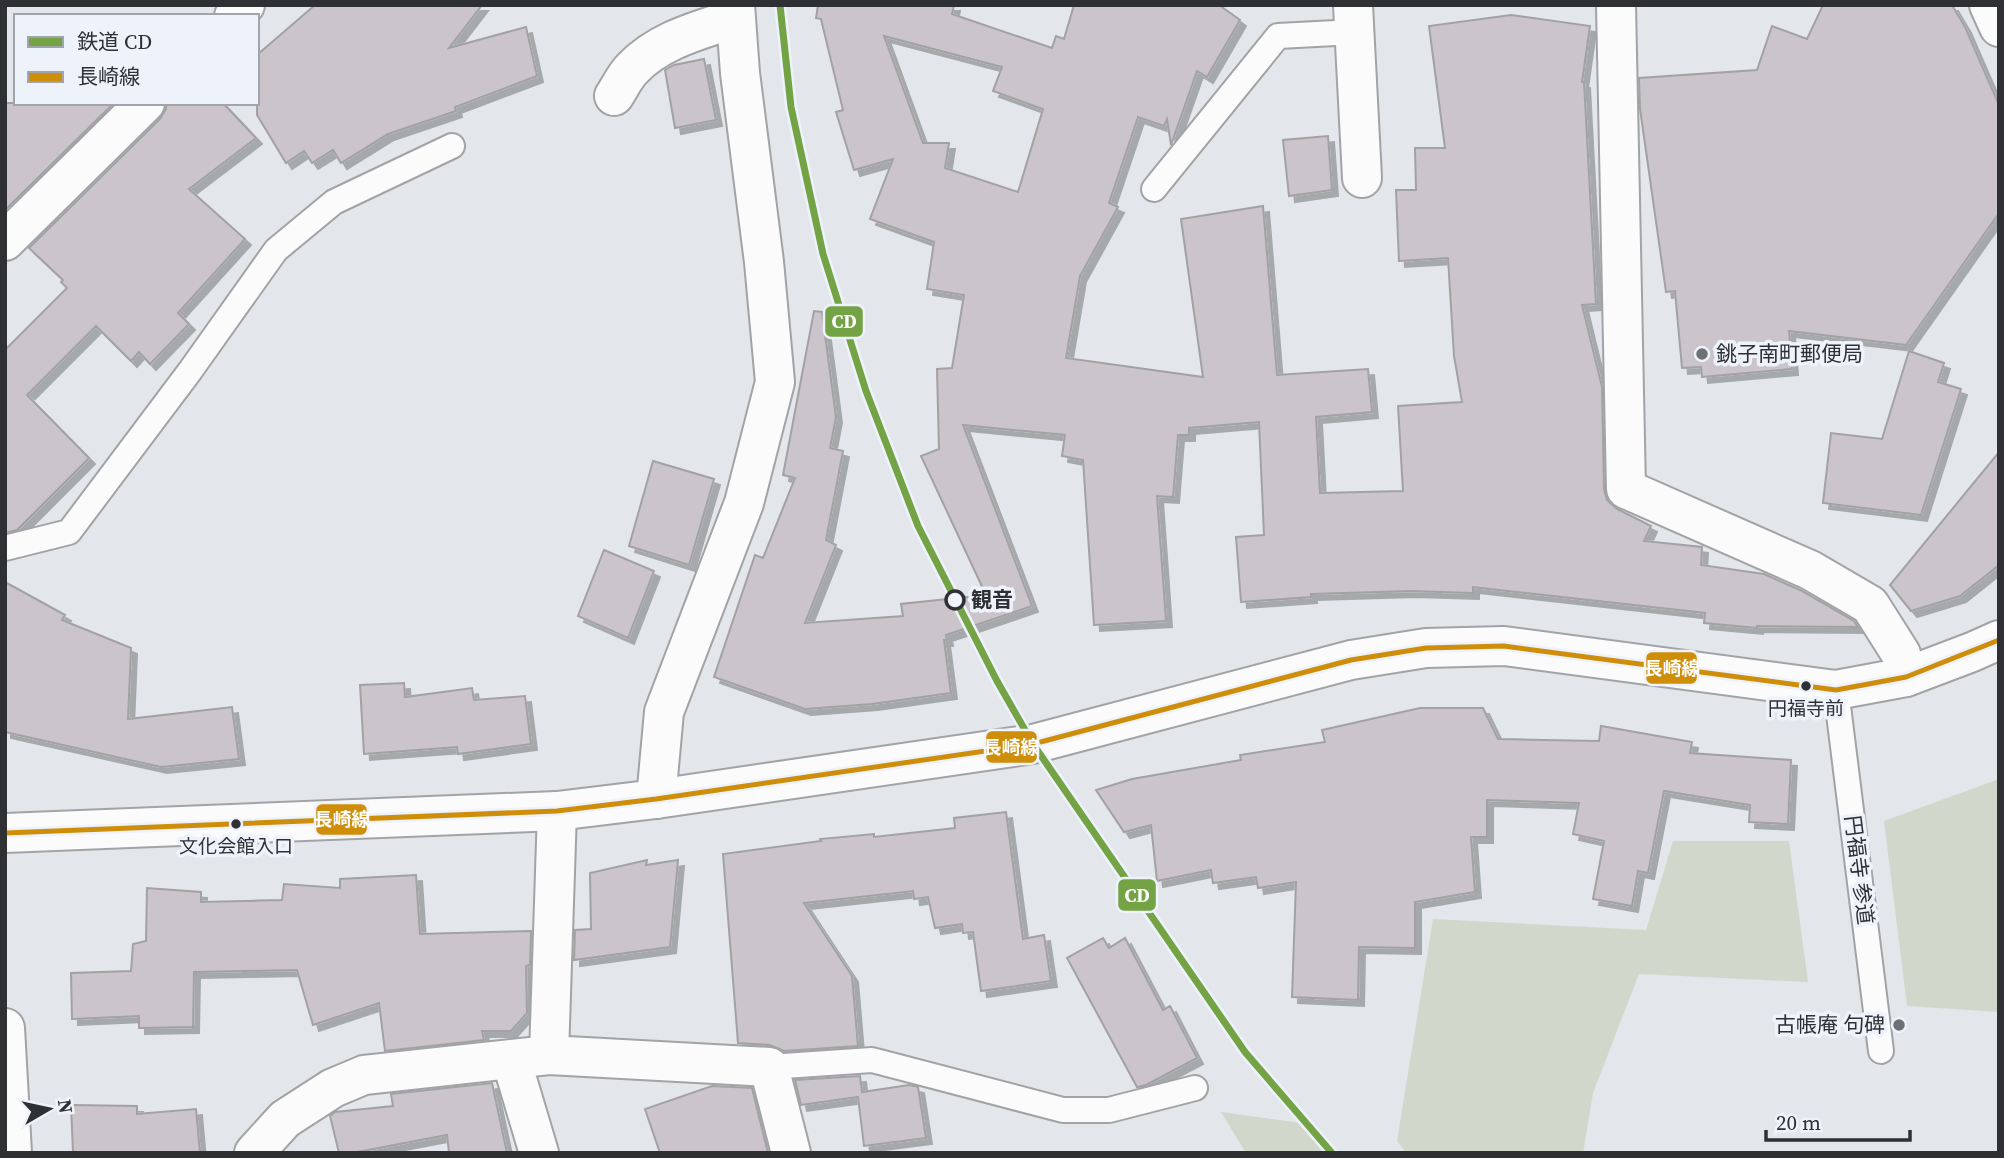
<svg xmlns="http://www.w3.org/2000/svg" width="2004" height="1158" font-family="'Source Serif 4','Noto Sans JP',serif">
  <style>
    .green { fill: #d1d8cb }
    .building { fill: #cbc4cb; stroke: #a2a2a5; stroke-width: 2; fill-rule: evenodd; filter: url(#shadow) }
    .lines { fill: none; stroke-linecap: round; stroke-linejoin: round }
    .service-casing { stroke: #a1a3a6; stroke-width: 28 }
    .minor-casing { stroke: #a1a3a6; stroke-width: 42 }
    .tertiary-casing { stroke: #a1a3a6; stroke-width: 42 }
    .service { stroke: #fbfbfc; stroke-width: 24 }
    .minor { stroke: #fbfbfc; stroke-width: 38 }
    .tertiary { stroke: #fbfbfc; stroke-width: 38 }
    .bus-1-casing { stroke: #eef2fb; stroke-width: 10 }
    .bus-1 { stroke: #cf8e0a; stroke-width: 5 }
    .rail-1-casing { stroke: #eef2fb; stroke-width: 12 }
    .rail-1 { stroke: #74a346; stroke-width: 7 }
    .poi-dot { fill: #6e7074; stroke: #eef2fb; stroke-width: 2.5 }
    .stop-dot { fill: #eef2fb; stroke: #2f3034; stroke-width: 3.5 }
    .bus-dot { fill: #2f3034; stroke: #eef2fb; stroke-width: 2.5 }
    .labels { text-anchor: middle; stroke-width: 7; stroke-linejoin: round; paint-order: stroke }
    .bus-label { font-size: 19px; fill: #2f3034; stroke: #eef2fb }
    .poi-label { font-size: 21px; fill: #2f3034; stroke: #eef2fb; text-anchor: start }
    .stop-label { font-size: 21px; font-weight: bold; fill: #2f3034; stroke: #eef2fb; text-anchor: start }
    .street-label { font-size: 21px; fill: #2f3034; stroke: #eef2fb }
    .line-badge { stroke: #eef2fb; stroke-width: 2.5 }
    .badge-label { font-size: 19px; text-anchor: middle; font-weight: bold; fill: #fff }
  </style>
  <defs>
    <filter id="shadow"><feDropShadow dx="6" dy="6" stdDeviation="0" flood-color="#0004"/></filter>
  </defs>
  <rect width="100%" height="100%" fill="#e3e6ea"/>
  <path class="green" d="M1999,779V1012L1907,1006L1884,821Z
    M1673,841H1789L1808,982L1639,974L1593,1093L1583,1153H1406L1397,1141L1433,919L1646,930Z
    M1221,1112L1309,1124L1335,1153H1246Z"/>
  <path class="building" d="M315,5H482L449,48L526,27L537,76L455,107L456,111L388,134L341,163L333,150L312,163L304,151L286,163L257,115V55Z
    M818,5H954L952,14L1052,48L1056,36L1064,39L1074,5H1219L1240,20L1207,77L1197,71L1171,145L1167,119L1164,126L1138,117L1109,203L1118,207L1080,276L1066,358L1203,377L1181,219L1263,206L1277,375L1368,369L1372,412L1316,417L1320,493L1403,491L1398,406L1462,402L1454,356L1448,258L1399,261L1396,190H1416L1415,148H1445L1429,26L1511,15L1590,26L1582,82H1584L1596,304L1582,305L1602,387L1604,489L1607,500L1617,509L1651,526L1644,541L1702,547L1701,565L1764,574L1800,590L1854,621L1858,627L1757,626V628L1704,623L1705,613L1473,587V593L1410,591L1311,594V597L1241,602L1236,537L1264,535L1259,422L1189,428V435H1178L1173,497L1157,496L1166,621L1094,625L1083,460L1062,456L1065,435L963,425L1032,606L946,635L947,640H944L951,693L872,704L805,709L714,677L755,555L763,558L795,478L783,475L814,311L822,312L836,417L830,448L843,451L826,540L836,545L805,623L903,616L901,604L986,595L921,456L939,449L937,369L952,368L964,295L927,289L934,242L870,219L893,159L854,170L836,112L843,110L821,19L816,18ZM884,36L1002,67L993,91L1043,109L1018,192L945,168L949,143H923Z
    M1823,5H1952L1965,27L1999,105V213L1906,345L1789,331L1792,369L1702,377L1701,367L1682,368L1675,291L1666,292L1640,109L1639,78L1757,70L1772,26L1807,39Z
    M704,59L716,120L675,128L665,70L674,65Z
    M5,103H114L5,210Z
    M166,103H223L256,138L189,189L245,239L178,313L189,324L150,364L139,352L131,361L96,326L27,395L89,458L17,530L5,533V350L67,288L61,282L63,280L29,248L160,119L166,109Z
    M1328,136L1332,190L1289,196L1283,140Z
    M1909,351L1944,363L1938,382L1961,389L1921,515L1823,503L1831,433L1882,439Z
    M1999,452V565L1960,596L1911,611L1890,585Z
    M653,461L714,479L689,565L629,546Z
    M604,550L654,571L628,638L578,616Z
    M5,582L65,615L62,620L131,648L128,719L232,707L239,759L161,767L5,732Z
    M404,683L405,697L472,688L474,700L525,696L531,744L458,754L457,747L364,754L360,685Z
    M1420,708H1483L1498,739L1599,741L1601,726L1692,742L1690,753L1791,760L1788,824L1749,822L1750,805L1664,791L1648,873L1638,871L1632,906L1593,899L1604,841L1573,834L1579,803L1487,800V837H1471L1475,892L1415,902V948L1359,947L1358,1000L1292,997L1296,882L1258,888L1256,877L1213,883L1211,870L1157,881L1151,825L1124,832L1096,790L1132,779L1241,760L1240,755L1325,742L1322,730Z
    M1006,812L1023,939L1044,935L1051,981L981,991L973,932L963,933L962,924L935,928L928,897L914,899L913,891L804,903L852,976L858,1046L784,1051L770,1045L738,1043L723,854L821,841L820,839L874,834V837L955,828L954,818Z
    M647,860L646,865L678,860L670,947L574,960L575,930L591,929L590,873Z
    M416,875L420,934L531,931L530,965L526,966L527,1013L511,1031H482L484,1040L385,1051L379,1003L313,1025L297,970L194,972L193,1027L139,1028V1016L72,1019L71,973L131,971L133,944L146,941L147,888L201,892V902L282,900L284,884L340,888V879Z
    M1103,938L1109,948L1125,938L1163,1010L1170,1006L1197,1058L1146,1085L1137,1087L1067,958Z
    M860,1076L862,1092L909,1085L918,1087L926,1138L864,1146L858,1097L801,1105L795,1080Z
    M492,1083L507,1153H449L447,1135L352,1153H339L330,1116L335,1112L393,1106L391,1094Z
    M712,1086L752,1088L768,1153H660L645,1109Z
    M71,1105L137,1106V1114L196,1109L200,1153H73Z"/>
  <g class="lines">
    <g class="service-casing">
      <path id="service" d="M1154,189L1278,36L1355,32
        M5,548L69,532L190,371L276,250L334,202L452,146
        M1836,690L1881,1051
        M769,1067L872,1060L1063,1110H1109L1195,1088"/>
    </g>
    <g class="minor-casing">
      <path id="minor" d="M1353,5L1362,178
        M1616,5L1626,489L1810,570L1870,605L1901,654L1906,677
        M1989,5L1999,27
        M614,96C620,87 625,76 632,69C659,40 700,30 736,18
        M656,799L664,712L744,503L775,382L764,262L740,73L735,5
        M549,1055L557,811
        M511,1059L539,1153
        M254,1153L285,1119L333,1088L364,1075L549,1055L769,1067L791,1153"/>
    </g>
    <g class="tertiary-casing">
      <path id="tertiary" d="M234,16L245,5
        M5,241L145,103
        M5,833L557,811L656,799L1033,744L1351,660L1426,648L1504,646L1836,690L1906,677L1972,652L1999,640
        M5,1028L12,1153"/>
    </g>
    <use href="#service" class="service"/>
    <use href="#minor" class="minor"/>
    <use href="#tertiary" class="tertiary"/>
    <g class="bus-1-casing">
      <path id="bus-1" d="M5,833L557,811L656,799L1033,744L1351,660L1426,648L1504,646L1836,690L1906,677L1999,640"/>
    </g>
    <use href="#bus-1" class="bus-1"/>
    <g class="rail-1-casing">
      <path id="rail-1" d="M780,5L791,107L823,254L866,391L918,526L997,681L1033,744L1245,1052L1332,1153"/>
    </g>
    <use href="#rail-1" class="rail-1"/>
  </g>
  <g class="poi-dot">
    <circle cx="1702" cy="354" r="7"/>
    <circle cx="1899" cy="1025" r="7"/>
  </g>
  <circle class="stop-dot" cx="955" cy="600" r="9"/>
  <g class="bus-dot">
    <circle cx="1806" cy="686" r="6"/>
    <circle cx="236" cy="824" r="6"/>
  </g>
  <g class="labels">
    <g class="bus-label">
      <text x="1806" y="715">円福寺前</text>
      <text x="236" y="853">文化会館入口</text>
    </g>
    <g class="poi-label">
      <text x="1716" y="361">銚子南町郵便局</text>
      <text x="1885" y="1032" text-anchor="end">古帳庵 句碑</text>
    </g>
    <g class="stop-label">
      <text x="971" y="607">観音</text>
    </g>
    <g class="street-label">
      <text transform="translate(1859 870) rotate(83)" y="7">円福寺 参道</text>
    </g>
  </g>
  <g class="line-badge">
    <rect x="824" y="305" width="40" height="33" rx="7" fill="#74a346"/>
    <rect x="1645" y="651" width="53" height="34" rx="7" fill="#cf8e0a"/>
    <rect x="985" y="730" width="53" height="34" rx="7" fill="#cf8e0a"/>
    <rect x="315" y="803" width="53" height="33" rx="7" fill="#cf8e0a"/>
    <rect x="1117" y="878" width="40" height="34" rx="7" fill="#74a346"/>
  </g>
  <g class="badge-label">
    <text x="844" y="328">CD</text>
    <text x="1672" y="675">長崎線</text>
    <text x="1011" y="754">長崎線</text>
    <text x="342" y="826">長崎線</text>
    <text x="1137" y="902">CD</text>
  </g>
  <rect width="2004" height="1158" fill="none" stroke="#2f3034" stroke-width="14"/>
  <rect x="14" y="14" width="245" height="91" fill="#eef2fb" stroke="#a2a4ab" stroke-width="2"/>
  <rect x="28" y="37" width="35" height="10" fill="#74a346" stroke="#a2a4ab" stroke-width="2"/>
  <text x="77" y="49" font-size="21" fill="#2f3034">鉄道 CD</text>
  <rect x="28" y="72" width="35" height="10" fill="#cf8e0a" stroke="#a2a4ab" stroke-width="2"/>
  <text x="77" y="84" font-size="21" fill="#2f3034">長崎線</text>
  <g transform="translate(49 1109) rotate(81)" stroke="#eef2fb" stroke-width="5" paint-order="stroke">
  <path d="M0-5L12 26L0 18L-12 26Z" fill="#2f3034"/>
  <text y="-10" font-size="19" font-weight="bold" text-anchor="middle" fill="#2f3034">N</text>
  </g>
  <path d="M1766 1130v10h144v-10" fill="none" stroke="#2f3034" stroke-width="3.5"/>
  <text x="1776" y="1130" font-size="21" fill="#2f3034" stroke="#eef2fb" stroke-width="5" paint-order="stroke">20 m</text>
</svg>
